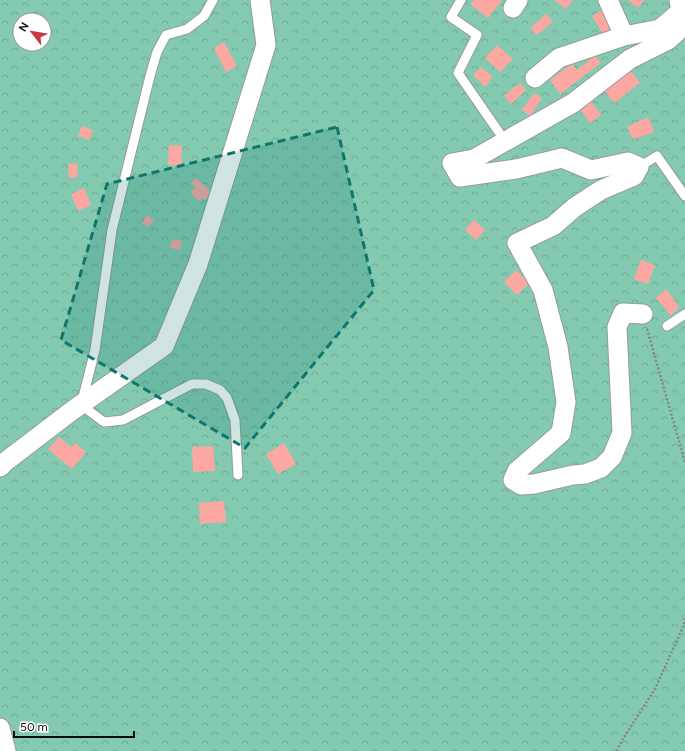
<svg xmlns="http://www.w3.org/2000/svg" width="685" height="751" font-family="Figtree,sans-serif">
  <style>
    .forest { fill: url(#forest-crowns); fill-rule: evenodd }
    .building { fill: #fda7a3 }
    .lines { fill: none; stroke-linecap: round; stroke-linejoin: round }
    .lane-casing { stroke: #979b99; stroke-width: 11 }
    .street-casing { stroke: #979b99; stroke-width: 21 }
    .path { stroke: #838685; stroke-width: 2.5; stroke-dasharray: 2 2; stroke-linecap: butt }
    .lane { stroke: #fff; stroke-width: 9 }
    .street { stroke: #fff; stroke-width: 19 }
    .marked { fill: #0f766e; fill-opacity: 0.2; stroke: #0f766e; stroke-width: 3; stroke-dasharray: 8 5; stroke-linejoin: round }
  </style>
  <defs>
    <pattern id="forest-crowns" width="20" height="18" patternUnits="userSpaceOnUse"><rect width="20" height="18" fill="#83cab0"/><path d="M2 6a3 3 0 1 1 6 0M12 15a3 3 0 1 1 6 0" fill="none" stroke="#70ac96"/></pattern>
  </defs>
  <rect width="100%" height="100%" fill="#e8edeb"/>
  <path class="forest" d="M0,0H685V751H0ZM20,20H44V44H20Z"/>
  <path class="building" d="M474,0H502L488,18L470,4Z
    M554,0H573L566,9Z
    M628,0H644L638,8Z
    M607,7L618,25L603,34L592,16Z
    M546,14L553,22L537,35L530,28Z
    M224,42L237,66L226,72L214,48Z
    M497,45L513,59L500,72L485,58Z
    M595,56L601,63L560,94L550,80L572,64L577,70Z
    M481,67L493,77L485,87L473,75Z
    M629,69L640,83L614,103L603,89Z
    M520,83L526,90L511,104L504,96Z
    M534,93L542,98L530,116L522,110Z
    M591,101L601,115L590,123L580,109Z
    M648,117L654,132L633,139L627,127Z
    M82,126L93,130L89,140L78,136Z
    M169,145L182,146L181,166L168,165Z
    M77,163L78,177L69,178L68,164Z
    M196,178L212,193L205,200L203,198L199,201L190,192L195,187L191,183Z
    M84,188L91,205L78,211L71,194Z
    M147,215L154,220L148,227L142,223Z
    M474,220L485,230L476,240L465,230Z
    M172,239L182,241L180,250L170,248Z
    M641,260L655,265L648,284L634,279Z
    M516,270L529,283L517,295L504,282Z
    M666,289L679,307L671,316L656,298Z
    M59,437L71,447L75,443L86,452L72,469L48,449Z
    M284,443L296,464L278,474L266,454Z
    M213,446L215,471L193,472L192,447Z
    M224,501L226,522L200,524L199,503Z"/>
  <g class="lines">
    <g class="lane-casing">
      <path id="lane" d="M213,0L204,16L187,29L166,35L157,52L150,76L112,230L95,350L81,405L104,422L123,420L192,384H206L220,390L227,398L235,420L238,475
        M461,0L451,17L477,35L458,73L505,141
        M639,167L657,156L685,196
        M667,326L685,314"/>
    </g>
    <g class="street-casing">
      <path id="street" d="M608,0L624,36
        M513,8L518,0
        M535,78L559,58L624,36L660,29L681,11
        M643,314L623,313L617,327L622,433L612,457L601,468L585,474L573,475L534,484L521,485L513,480L517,471L561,433L566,402L558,347L543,290L517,243L553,226L575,207L601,190L634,176L639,167L628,162L591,170L562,158L516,169L460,177L452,163L474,159L573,103L630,59L668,40L679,30L681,11L679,0
        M0,467L5,462L73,410L164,346L198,264L266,45L260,0
        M0,728L6,751"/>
    </g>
    <path class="path" d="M647,329L685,462
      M617,751L621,742L655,689L684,625L685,617"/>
    <use href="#lane" class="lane"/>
    <use href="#street" class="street"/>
  </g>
  <path class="marked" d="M337,127L374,290L245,448L61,340L107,184Z"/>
  <g transform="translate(32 32) rotate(301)"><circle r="19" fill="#ffffff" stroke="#9d9e9d"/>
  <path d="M0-3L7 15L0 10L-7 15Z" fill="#c7383f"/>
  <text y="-6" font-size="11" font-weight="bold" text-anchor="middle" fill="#0b0c0b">N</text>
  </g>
  <path d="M14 731v6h120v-6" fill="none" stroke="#0b0c0b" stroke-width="2"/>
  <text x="20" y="731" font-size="12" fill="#0b0c0b" stroke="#ffffff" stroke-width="3" paint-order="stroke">50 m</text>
</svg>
